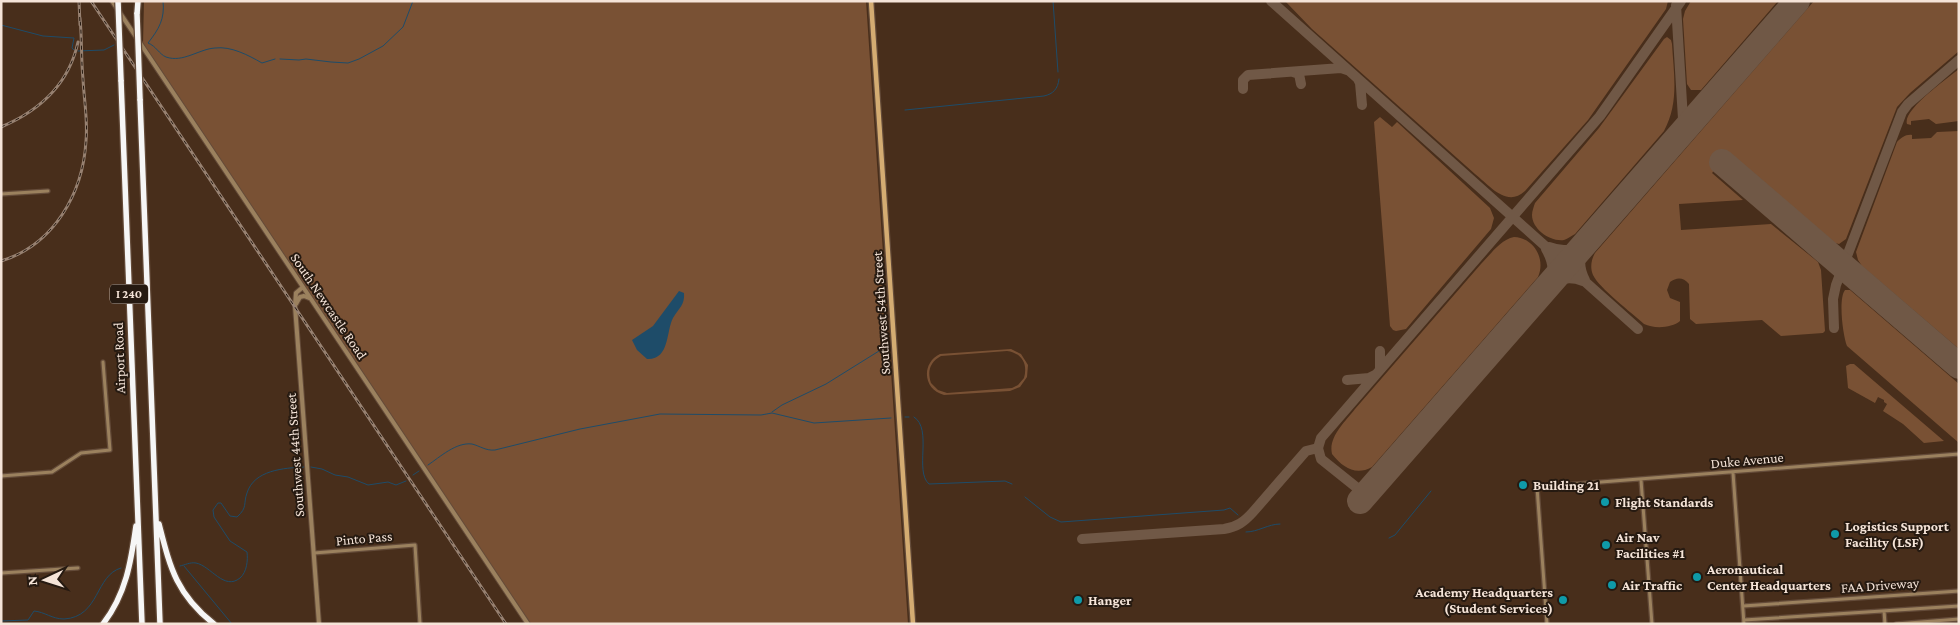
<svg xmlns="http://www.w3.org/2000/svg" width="1960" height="625" font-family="'Crimson Pro',serif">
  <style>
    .green { fill: #795134; fill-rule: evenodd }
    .water { fill: #1e4c69 }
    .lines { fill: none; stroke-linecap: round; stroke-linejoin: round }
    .stream { stroke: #1e4c69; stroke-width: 1 }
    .taxiway { stroke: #705846; stroke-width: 10 }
    .runway { stroke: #705846; stroke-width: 26 }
    .minor-casing { stroke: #644b39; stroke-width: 5.5 }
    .tertiary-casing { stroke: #644b39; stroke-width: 6 }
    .secondary-casing { stroke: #644b39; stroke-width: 7 }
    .motorway-casing { stroke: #644b39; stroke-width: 8 }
    .minor { stroke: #9b815e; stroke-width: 3 }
    .tertiary { stroke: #9b815e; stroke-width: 4 }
    .secondary { stroke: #d4ac72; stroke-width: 4.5 }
    .motorway { stroke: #f6f6f6; stroke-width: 5.5 }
    .rail-casing { stroke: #978171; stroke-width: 3 }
    .rail { stroke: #261a11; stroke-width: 1; stroke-dasharray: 4; stroke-linecap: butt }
    .motorway-bridge-casing { stroke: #644b39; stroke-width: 8; stroke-linecap: butt }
    .motorway-bridge { stroke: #f6f6f6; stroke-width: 5.5 }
    .culture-dot { fill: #0f9aa8; stroke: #261a11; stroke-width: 2 }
    .labels { text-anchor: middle; stroke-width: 4; stroke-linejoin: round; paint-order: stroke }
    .shield { fill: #261a11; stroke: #b7a79c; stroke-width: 1 }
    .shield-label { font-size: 12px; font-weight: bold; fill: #f5e4d8 }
    .street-label { font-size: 14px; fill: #f5e4d8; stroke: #261a11 }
    .poi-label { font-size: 14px; font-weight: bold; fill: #f5e4d8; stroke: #261a11; text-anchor: start }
  </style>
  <rect width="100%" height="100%" fill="#482e1b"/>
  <path class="green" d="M144,1H866L908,624H530L143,44Z
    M1285,1H1668L1666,9L1588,120L1525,191C1507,208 1490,186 1475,174L1312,29Z
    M1691,1H1778L1701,90H1691L1687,84L1683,19L1685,11Z
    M1814,1H1959V51L1910,93L1897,107L1846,239L1839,244L1835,243L1730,153L1712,173L1743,200L1679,204L1681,230L1771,224L1818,262L1821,270L1825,331L1823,333L1781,336L1762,320L1696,324L1690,319L1689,284C1683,277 1677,277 1670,282L1667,290L1670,298L1680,302V321C1672,328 1654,329 1644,324C1632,313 1599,288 1593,275C1590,268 1591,260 1595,253Z
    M1667,37L1671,40L1672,44C1674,76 1679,103 1664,131L1575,234C1571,236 1567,239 1564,240C1550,242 1532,229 1532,215C1532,211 1534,206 1535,203L1599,128L1664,39Z
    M1959,69V121L1936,124L1929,119L1911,121V125L1907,124C1902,110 1948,78 1959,69Z
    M1380,117L1392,127L1397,122L1490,208L1494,218L1491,229L1406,329L1396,331L1393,330L1390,326L1374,122Z
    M1959,131V349L1862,266L1858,260L1856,252L1897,142C1901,138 1906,134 1912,135V139L1931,138L1937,132Z
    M1514,237C1534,238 1546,259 1538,277L1372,467C1356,476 1343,468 1332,454C1328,437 1345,422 1355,409L1481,264C1491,254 1500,240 1514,237Z
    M1845,290H1850L1959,384V443L1847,346C1843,336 1838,299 1845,290Z
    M1011,349L1021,354L1028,365L1027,377L1020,387L1010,391L944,395C923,390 921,363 940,354ZM1007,351C1022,353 1028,364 1024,378L1018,385L1012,388L947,393L938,390L931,383C927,371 930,362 941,356Z
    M1850,364H1854L1944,441L1924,443L1903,424L1883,411L1887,404L1884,402V400L1878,397L1875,403L1848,388L1846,366Z"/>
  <path class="water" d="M679,291L684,293C685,305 679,308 673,318C666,331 670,360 647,359L637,350L632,340L653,326Z"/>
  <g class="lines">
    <path class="stream" d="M163,1C165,19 159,29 148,43C156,46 159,54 166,57C183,63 199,49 215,48C231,46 248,55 262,63L275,59
      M1053,1L1058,72
      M1,25L43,36L74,38L72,48L74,50
      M78,51L104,50L114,45
      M280,59L299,60L306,59L331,62L348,63L359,59L383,46L403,27L413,1
      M905,110L1044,96C1053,94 1058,89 1059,79
      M772,412L782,405L826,384L887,346
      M905,417H909
      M914,417C933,429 914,471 929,484L1005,481L1012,484
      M428,465C440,457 456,442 472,444C480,446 486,451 495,450L580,429L660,414L761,415L772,413L814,423L891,418
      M311,467L322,469L335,475L348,477L368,485L388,482L396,485L406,481
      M413,475L419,471
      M1025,497L1050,517L1061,522L1224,510L1230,508L1238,515
      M1246,532C1258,532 1268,524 1280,524
      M1389,538L1395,535L1431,491
      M180,566C185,565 190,562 196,563C211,566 224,591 240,578C247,572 248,560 247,552L230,541L214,517L213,510L218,503H221L230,516L237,517C248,507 243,504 247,493C254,470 284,468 304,467
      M184,566L232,624
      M1,621L28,620L34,611C45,612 52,619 64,619C100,617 95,575 121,568"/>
    <path class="taxiway" d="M1271,1L1638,329
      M1293,72L1299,74L1301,84
      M1358,79L1360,83L1362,105
      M1243,89V80L1248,75L1341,68L1347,70
      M1674,142L1682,128L1683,119L1676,5
      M1549,247C1565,253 1576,250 1589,239
      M1585,280C1578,267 1578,255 1587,242
      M1548,287C1558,278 1570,276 1583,281
      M1541,294C1553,278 1557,268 1546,249
      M1834,328L1833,299L1836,285L1902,112L1908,104L1959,60
      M1380,370V351
      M1347,380L1369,378L1375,375
      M1366,495L1321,459L1318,448L1321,438L1600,116L1681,1
      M1082,539L1224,529C1237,527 1244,522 1253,512L1306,451L1318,448"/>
    <path class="runway" d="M1722,162L1959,366
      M1360,501L1797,1"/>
    <g class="minor-casing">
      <path id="minor" d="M1,194L48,191
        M1733,473L1744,624
        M1,476L52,472L81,453L110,450L103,362
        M1641,480L1652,624
        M314,553L415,545L420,624
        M1,573L78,568
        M1743,606L1959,591
        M1884,611L1885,624
        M1744,620L1959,606
        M1547,624L1537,487L1959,454
        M1896,624L1959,619"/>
    </g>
    <g class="tertiary-casing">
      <path id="tertiary" d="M112,1L528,624
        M303,287L296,293L295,306L319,624
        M296,304L300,297L304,296L309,298"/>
    </g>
    <g class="secondary-casing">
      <path id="secondary" d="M871,1L913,624"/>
    </g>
    <g class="motorway-casing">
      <path id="motorway" d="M137,14L138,1
        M121,80L142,624
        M140,99L160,624
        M159,524C170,567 176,594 214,624
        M103,624C126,594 131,562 136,526"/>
    </g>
    <use href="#minor" class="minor"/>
    <use href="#tertiary" class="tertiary"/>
    <use href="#secondary" class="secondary"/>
    <use href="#motorway" class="motorway"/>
    <g class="rail-casing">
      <path id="rail" d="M79,1L80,25
        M91,1L506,624
        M1,127C39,111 69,84 78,42
        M1,261C54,245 83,193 86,141C88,120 84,100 83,79C81,59 82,38 80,18"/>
    </g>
    <use href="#rail" class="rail"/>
    <g class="motorway-bridge-casing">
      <path id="motorway-bridge" d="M118,1L121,80
        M137,14L140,99"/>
    </g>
    <use href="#motorway-bridge" class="motorway-bridge"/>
  </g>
  <g class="culture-dot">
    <circle cx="1523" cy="485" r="5"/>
    <circle cx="1605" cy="502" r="5"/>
    <circle cx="1835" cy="534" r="5"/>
    <circle cx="1606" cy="545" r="5"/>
    <circle cx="1697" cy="577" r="5"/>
    <circle cx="1612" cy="585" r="5"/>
    <circle cx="1078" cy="600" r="5"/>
    <circle cx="1563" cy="600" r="5"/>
  </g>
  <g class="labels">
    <rect class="shield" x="110" y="284.5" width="38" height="19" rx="4"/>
    <g class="shield-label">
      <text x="129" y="298">I 240</text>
    </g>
    <g class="street-label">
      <text transform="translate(329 306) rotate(56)" y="5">South Newcastle Road</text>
      <text transform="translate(881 313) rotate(-94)" y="5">Southwest 54th Street</text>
      <text transform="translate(119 358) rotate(-92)" y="5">Airport Road</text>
      <text transform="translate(295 455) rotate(-94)" y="5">Southwest 44th Street</text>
      <text transform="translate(1747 460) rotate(-5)" y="5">Duke Avenue</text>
      <text transform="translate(364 538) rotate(-5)" y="5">Pinto Pass</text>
      <text transform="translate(1880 585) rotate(-4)" y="5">FAA Driveway</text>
    </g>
    <g class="poi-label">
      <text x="1533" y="490">Building 21</text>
      <text x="1615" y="507">Flight Standards</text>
      <text x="1845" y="531">Logistics Support<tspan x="1845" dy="16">Facility (LSF)</tspan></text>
      <text x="1616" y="542">Air Nav<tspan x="1616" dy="16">Facilities #1</tspan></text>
      <text x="1707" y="574">Aeronautical<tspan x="1707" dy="16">Center Headquarters</tspan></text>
      <text x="1622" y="590">Air Traffic</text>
      <text x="1553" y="597" text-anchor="end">Academy Headquarters<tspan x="1553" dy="16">(Student Services)</tspan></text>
      <text x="1088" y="605">Hanger</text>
    </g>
  </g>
  <rect width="1960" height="625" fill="none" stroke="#f5e4d8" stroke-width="5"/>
  <g transform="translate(45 580) rotate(266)" stroke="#261a11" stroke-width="4" paint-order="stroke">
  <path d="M0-4L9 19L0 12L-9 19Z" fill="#f5e4d8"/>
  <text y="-8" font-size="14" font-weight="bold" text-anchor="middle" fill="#f5e4d8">N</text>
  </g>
</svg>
